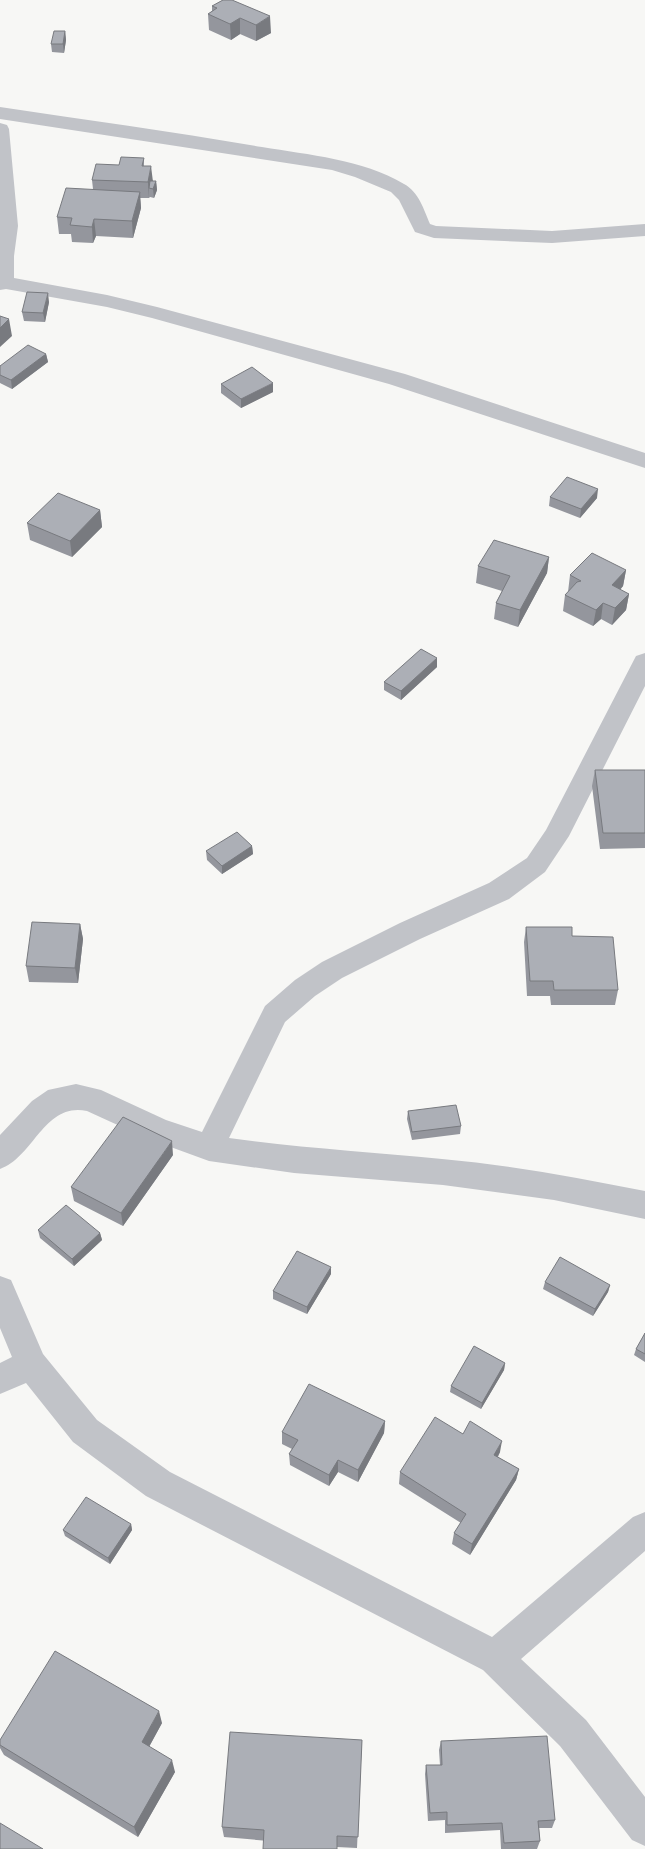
<svg xmlns="http://www.w3.org/2000/svg" width="645" height="1849" font-family="Roboto,sans-serif">
  <style>
    .lines { fill: none; stroke-linecap: round; stroke-linejoin: round }
    .minor { fill: #c1c3c8; fill-rule: evenodd }
    .wall { fill: #94969d }
    .shaded-wall { fill: #787a7f }
    .building { fill: #acafb6; stroke: #787a7f }
  </style>
  <rect width="100%" height="100%" fill="#f7f7f5"/>
  <g class="lines">
    <path class="minor" d="M0,107C87,120 175,132 262,147C309,155 362,159 404,184C419,192 424,210 430,224L436,226L552,231L645,224V236L552,243L434,238L415,232L399,200L391,192L355,177L332,170L0,119Z
      M0,123L7,125L9,129L18,226L14,256V278L107,295L157,307L405,374L645,453V468L389,384L152,318L107,307L6,289L0,290Z
      M645,653V686L569,836L545,872L509,899L420,939L342,978L315,996L285,1022L229,1138C300,1148 371,1152 442,1159C510,1165 578,1178 645,1191V1219L554,1200L443,1185L294,1173L209,1161L146,1138L87,1111C44,1102 34,1157 0,1169V1135L32,1101L48,1090L76,1084L101,1090L166,1120L202,1132L265,1006L295,980L322,962L400,923L489,883L527,858L546,830L636,656Z
      M0,1276L11,1280L43,1354L97,1420L170,1472L492,1637L633,1517L645,1512V1551L521,1659L586,1720L645,1797V1846L632,1840L560,1746L483,1670L146,1496L73,1442L26,1383L0,1394V1363L12,1357L0,1328Z"/>
  </g>
  <path class="wall" d="M223,0L271,33L256,41L240,34L231,40L209,30L208,14L212,11V6Z
    M65,31L66,40L64,53L52,52L51,44Z
    M144,158V166L153,181H156L157,190L154,198L150,197L149,198H140L141,208L133,238L96,236L93,243L72,242L71,234H59L57,217L93,189L92,180L119,165Z
    M49,302L45,322L24,321L22,312Z
    M46,354L48,362L12,389L0,383V366Z
    M221,384L273,392L241,408L221,393Z
    M550,497L597,498L580,518L549,506Z
    M100,510L102,527L72,557L30,540L27,523Z
    M549,557L547,573L518,627L494,619L496,603L502,591L476,583L478,566Z
    M626,570L623,586L620,590L629,594L626,610L612,625L601,619L593,626L563,611L565,595L568,592L570,575Z
    M437,658V667L401,700L384,690V682Z
    M595,770H645V848L600,849L592,786Z
    M252,846L253,854L222,874L207,860L206,851Z
    M80,924L83,939L78,983L29,982L26,966Z
    M526,927L618,990L615,1005H551L550,996H527L524,942Z
    M408,1111L461,1126L460,1134L412,1140L407,1119Z
    M173,1155L123,1226L74,1201L71,1187Z
    M38,1230L100,1233L102,1240L74,1266L40,1238Z
    M331,1274L307,1314L273,1299V1291Z
    M545,1282L610,1285L608,1292L593,1316L543,1289Z
    M645,1333V1362L634,1355L636,1349Z
    M505,1363L504,1370L481,1409L450,1392L451,1386Z
    M385,1421L384,1433L358,1482L338,1472L329,1486L290,1465L289,1454L292,1449L282,1444V1432Z
    M463,1434L500,1452L498,1457L519,1469L516,1480L470,1555L452,1544L454,1533L461,1523L399,1484L400,1472Z
    M131,1524L132,1530L110,1564L65,1536L63,1530Z
    M162,1723L149,1747L175,1772L138,1837L4,1755L0,1748V1740Z
    M362,1740L357,1848L337,1847L224,1837L222,1827Z
    M441,1741L555,1820L552,1828H539L540,1841L537,1849H501L500,1830L445,1833V1820L428,1821L425,1774L426,1765H440L439,1750Z"/>
  <path class="shaded-wall" d="M270,16L271,33L256,41V25Z
    M240,18V34L231,40L230,24Z
    M65,31L66,40L64,53L63,44Z
    M151,166L153,182L149,188V198L148,182Z
    M156,181L157,190L154,198L153,189Z
    M140,192L141,208L133,238L132,221Z
    M94,219L96,236L93,243L92,227Z
    M48,293L49,302L45,322L43,313Z
    M9,319L12,336L0,347V328Z
    M46,354L48,362L12,389L11,380Z
    M273,383V392L241,408V399Z
    M598,489L597,498L580,518L581,509Z
    M100,510L102,527L72,557L70,541Z
    M549,557L547,573L518,627L520,610Z
    M626,570L623,586L609,602L612,585Z
    M629,594L626,610L612,625L615,608Z
    M603,603L601,619L593,626L596,610Z
    M437,658V667L401,700V691Z
    M252,846L253,854L222,874V866Z
    M80,924L83,939L78,983L75,968Z
    M172,1141L173,1155L123,1226L121,1213Z
    M100,1233L102,1240L74,1266L72,1259Z
    M331,1267V1274L307,1314V1307Z
    M610,1285L608,1292L593,1316L595,1309Z
    M505,1363L504,1370L481,1409L482,1403Z
    M385,1421L384,1433L358,1482V1470Z
    M502,1441L500,1452L492,1466L494,1455Z
    M338,1460V1472L329,1486V1475Z
    M519,1469L516,1480L470,1555L472,1544Z
    M131,1524L132,1530L110,1564L108,1558Z
    M159,1711L162,1723L145,1754L142,1742Z
    M172,1760L175,1772L138,1837L134,1827Z"/>
  <path class="building" d="M223,0H232L270,16L256,25L240,18L230,24L208,14L217,8L212,6Z
    M54,31H65L63,44H51Z
    M121,157L144,158L142,166H151L148,182L92,180L96,164L119,165Z
    M150,181H156L153,189L149,188Z
    M66,188L140,192L132,221L94,219L92,227L70,225L72,218L57,217Z
    M27,292L48,293L43,313L22,312Z
    M0,316L9,319L0,328Z
    M28,345L46,354L11,380L0,375V366Z
    M252,367L273,383L241,399L221,384Z
    M567,477L598,489L581,509L550,497Z
    M58,493L100,510L70,541L27,523Z
    M494,540L549,557L520,610L496,603L510,576L478,566Z
    M592,553L626,570L612,585L629,594L615,608L603,603L596,610L565,595L577,582L581,581L570,575Z
    M421,649L437,658L401,691L384,682Z
    M595,770H645V833H603Z
    M237,832L252,846L222,866L206,851Z
    M32,922L80,924L75,968L26,966Z
    M526,927H572V936L613,937L618,990H554L553,981H530Z
    M456,1105L461,1126L412,1132L408,1111Z
    M123,1117L172,1141L121,1213L71,1187Z
    M66,1205L100,1233L72,1259L38,1230Z
    M297,1251L331,1267L307,1307L273,1291Z
    M560,1257L610,1285L595,1309L545,1282Z
    M645,1333V1354L636,1349Z
    M474,1346L505,1363L482,1403L451,1386Z
    M309,1384L385,1421L358,1470L338,1460L329,1475L289,1454L298,1440L282,1432Z
    M435,1417L463,1434L470,1421L502,1441L494,1455L519,1469L472,1544L454,1533L466,1514L400,1472Z
    M86,1497L131,1524L108,1558L63,1530Z
    M55,1651L159,1711L142,1742L172,1760L134,1827L0,1745V1740Z
    M230,1732L362,1740L358,1837L337,1836V1849H263L264,1830L222,1827Z
    M547,1736L555,1820L538,1821L540,1841L504,1843L502,1823L447,1825V1812L430,1813L426,1765H442L441,1741Z
    M0,1823L43,1849H0Z"/>
</svg>
